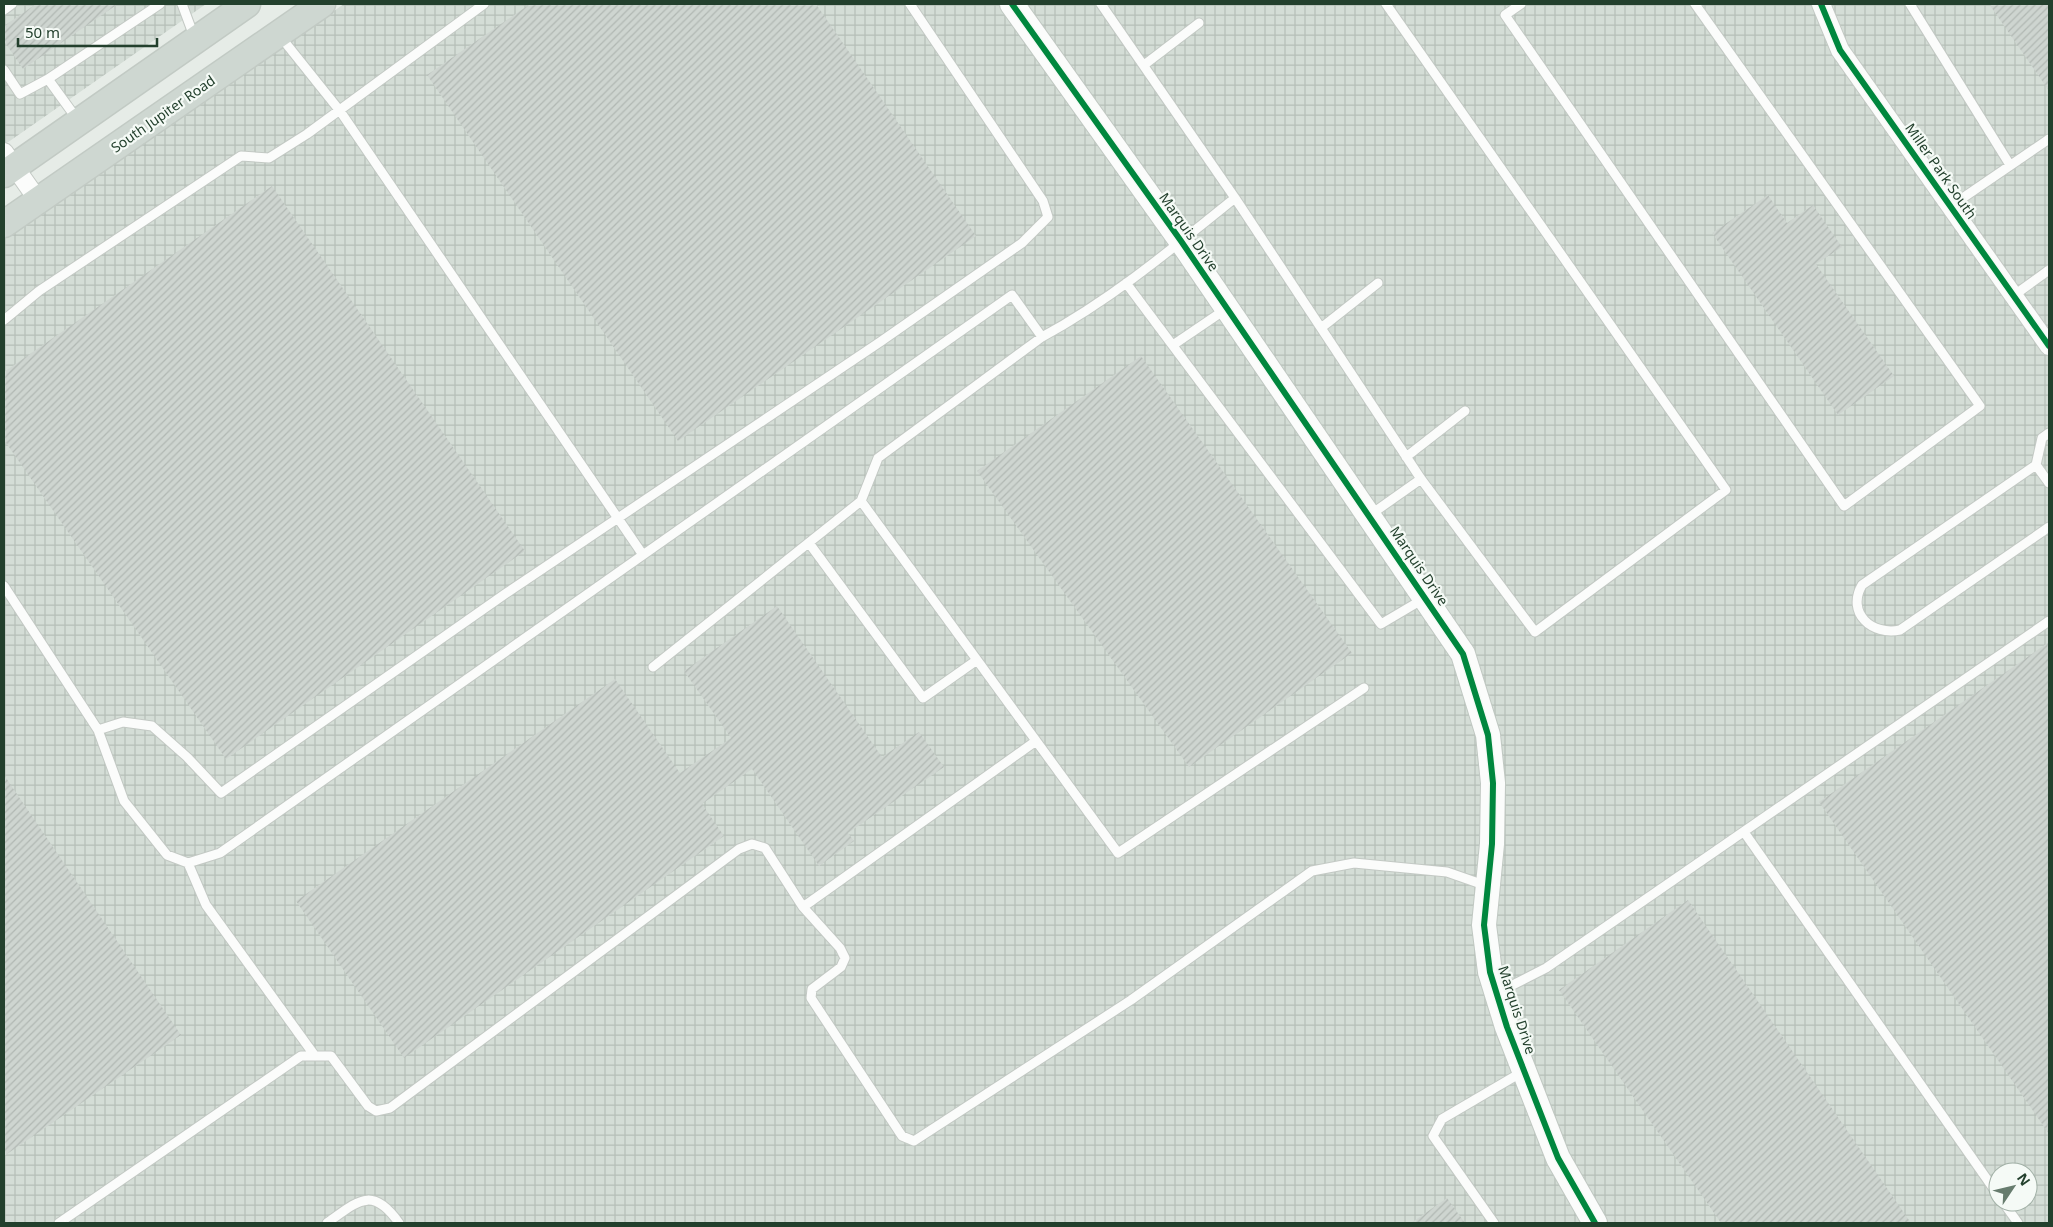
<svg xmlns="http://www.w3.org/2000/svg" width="2053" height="1227" font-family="'Noto Sans',sans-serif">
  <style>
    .industrial { fill: url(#industrial-grid); fill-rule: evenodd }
    .building { fill: url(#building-hatch) }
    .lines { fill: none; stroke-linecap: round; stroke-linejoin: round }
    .lane-casing { stroke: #c3c9c4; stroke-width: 11 }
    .street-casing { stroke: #c3c9c4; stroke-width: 20 }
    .secondary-casing { stroke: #c0c8c2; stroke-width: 26 }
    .primary-casing { stroke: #c2cac4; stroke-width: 29 }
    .lane { stroke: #fbfcfb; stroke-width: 9 }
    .street { stroke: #fbfcfb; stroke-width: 18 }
    .secondary { stroke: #fbfcfb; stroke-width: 24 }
    .primary { stroke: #ced7d1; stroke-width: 26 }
    .cycleway-casing { stroke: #f5faf6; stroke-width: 9 }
    .cycleway { stroke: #00873e; stroke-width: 6 }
    .labels { text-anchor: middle; stroke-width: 4.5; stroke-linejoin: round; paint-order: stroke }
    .street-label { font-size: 14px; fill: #23402d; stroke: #f5faf6 }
  </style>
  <defs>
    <pattern id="industrial-grid" width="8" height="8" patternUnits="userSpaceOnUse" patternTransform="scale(1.25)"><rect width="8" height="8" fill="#d4ddd6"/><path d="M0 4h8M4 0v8" fill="none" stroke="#b6bfb8"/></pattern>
    <pattern id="building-hatch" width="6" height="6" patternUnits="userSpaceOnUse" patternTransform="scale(1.25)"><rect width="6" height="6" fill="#ced5d0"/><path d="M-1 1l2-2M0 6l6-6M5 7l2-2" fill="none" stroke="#b1b8b3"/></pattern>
  </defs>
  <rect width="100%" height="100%" fill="#e6ece7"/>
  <path class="industrial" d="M4,4H206L4,145Z
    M344,4H2049V1223H4V238ZM1998,1172H2028V1202H1998Z"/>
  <path class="building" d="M36,4H118L23,69L4,41V26Z
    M530,4H816L976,236L678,441L427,75Z
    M1989,4H2049V91Z
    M272,186L525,551L226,759L4,440V372Z
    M1768,195L1787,223L1813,205L1842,247L1816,264L1894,376L1838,415L1712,233Z
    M1141,356L1352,653L1189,767L977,471Z
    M777,606L882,757L919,732L944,767L848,833L854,841L819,866L752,769L702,804L724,836L404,1058L296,901L615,679L680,773L731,738L684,671Z
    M2049,642V1134L1819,802Z
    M4,775L181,1035L4,1156Z
    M1688,900L1911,1223H1721L1559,990Z
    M1447,1198L1465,1223H1411Z"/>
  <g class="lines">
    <g class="lane-casing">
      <path id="lane" d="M182,4L195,39
        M1386,4L1726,490L1535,632L1421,479
        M1521,4L1505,15L1844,506L1980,406L1695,4
        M1910,4L2010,165
        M4,10L12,4
        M280,36L340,111L643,555
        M1144,65L1199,23
        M4,70L20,94L48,79L77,119
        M48,79L160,4
        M1235,198L1421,479L1370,515
        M1951,206L2049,139
        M1126,283L1381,624L1425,598
        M2013,296L2049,270
        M4,320L39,291L241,156L269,158L307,134L484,4
        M1321,328L1378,283
        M1042,337L878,458L861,501L1118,853L1364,688
        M1173,345L1226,309
        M2049,433L2042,438L2036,465L1862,585C1846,613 1872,636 1900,630L2049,527
        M1406,457L1465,411
        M2036,465L2049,483
        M809,543L923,698L977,660
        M4,586L98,730L123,722L152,726L187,757L221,793L505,594L880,342L1022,243L1048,217L1043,201L910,4
        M653,667L861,501
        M98,730L124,801L167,855L188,863L220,853L1012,295L1042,337C1112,299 1173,248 1235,198L1101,4
        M1744,832L1998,1195
        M188,863L206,905L315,1056
        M803,907L1036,741
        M1497,993L1546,968L2049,621
        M2003,1202L2018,1223
        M59,1223L301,1056H331L368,1106L376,1111L390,1108L739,849L752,844L765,848L803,907L840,948L845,958L841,967L812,989L811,998L902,1136L914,1141L1131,1000L1312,871L1354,863L1447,872L1487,886
        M327,1223C358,1201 372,1185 399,1223
        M1494,1223L1433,1136L1442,1119L1524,1071"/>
    </g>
    <g class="street-casing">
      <path id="street" d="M1821,4L1840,50L2049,346
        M4,152L38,200"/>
    </g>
    <g class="secondary-casing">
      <path id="secondary" d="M1012,4L1181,241L1463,654L1488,735L1493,783L1492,844L1484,925L1490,972L1507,1027L1558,1158L1595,1223"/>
    </g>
    <g class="primary-casing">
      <path id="primary" d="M4,174L247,4
        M4,224L322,4"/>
    </g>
    <use href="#lane" class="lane"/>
    <use href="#street" class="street"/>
    <use href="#secondary" class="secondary"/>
    <use href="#primary" class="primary"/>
    <g class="cycleway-casing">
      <path id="cycleway" d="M1012,4L1181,241L1463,654L1488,735L1493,783L1492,844L1484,925L1490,972L1507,1027L1558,1158L1595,1223
        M1821,4L1840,50L2049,346"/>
    </g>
    <use href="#cycleway" class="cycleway"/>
  </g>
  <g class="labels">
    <g class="street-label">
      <text transform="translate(163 114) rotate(-35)" y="5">South Jupiter Road</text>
      <text transform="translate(1941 171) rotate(55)" y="5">Miller Park South</text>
      <text transform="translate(1189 232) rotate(55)" y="5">Marquis Drive</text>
      <text transform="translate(1419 566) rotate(56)" y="5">Marquis Drive</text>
      <text transform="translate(1517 1010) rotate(72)" y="5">Marquis Drive</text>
    </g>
  </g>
  <rect width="2053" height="1227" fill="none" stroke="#23402d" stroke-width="10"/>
  <g transform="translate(2013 1187) rotate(55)"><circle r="24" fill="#f5faf6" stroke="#a1b0a6"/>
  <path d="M0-4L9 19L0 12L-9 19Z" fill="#677c6e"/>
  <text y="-8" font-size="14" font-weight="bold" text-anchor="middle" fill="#23402d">N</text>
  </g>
  <path d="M18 38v8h139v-8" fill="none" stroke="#23402d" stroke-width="2.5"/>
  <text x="25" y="38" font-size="15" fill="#23402d" stroke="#f5faf6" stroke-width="4" paint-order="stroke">50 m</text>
</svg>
